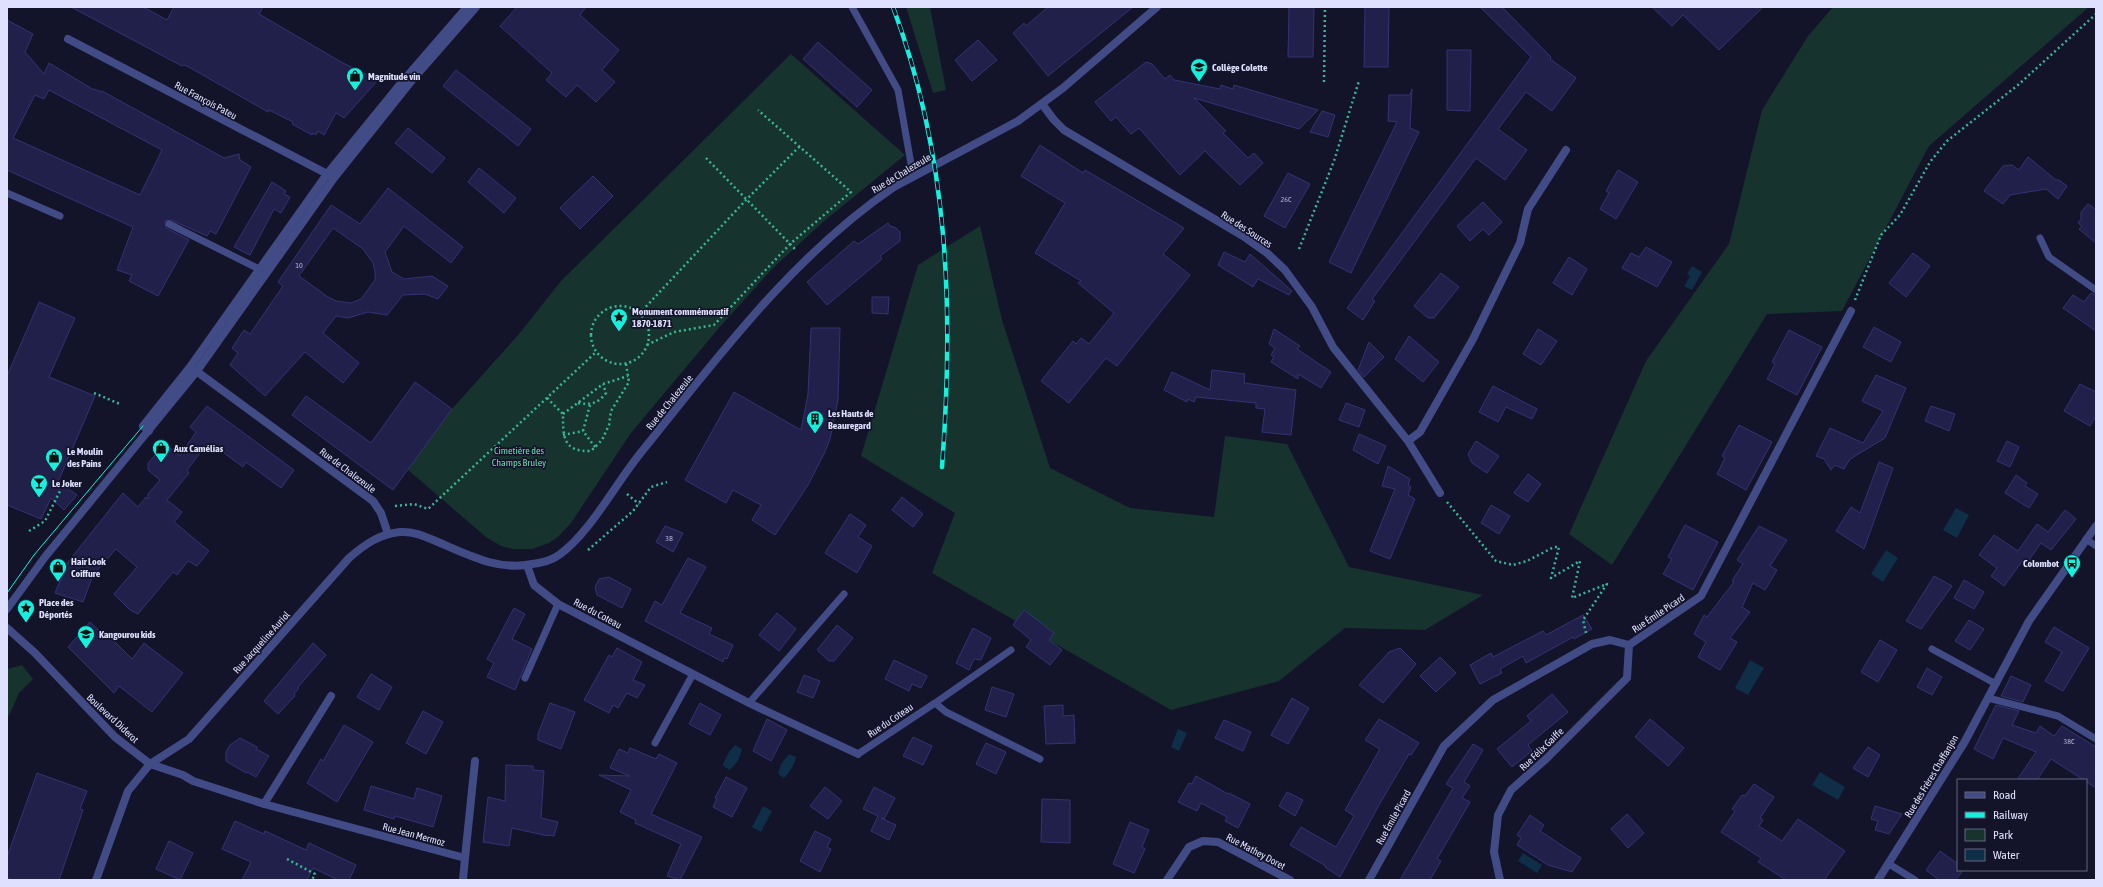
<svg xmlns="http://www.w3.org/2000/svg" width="2103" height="887" font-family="'Asap Condensed',sans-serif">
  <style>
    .green { fill: #16342d }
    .water { fill: #0f2e47 }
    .building { fill: #20204a; stroke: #343374; fill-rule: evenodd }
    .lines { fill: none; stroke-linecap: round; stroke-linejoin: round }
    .path { stroke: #38b697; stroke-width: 2.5; stroke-dasharray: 2 3; stroke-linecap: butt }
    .service { stroke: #414b86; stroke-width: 7 }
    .minor { stroke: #414b86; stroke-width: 8 }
    .tertiary { stroke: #414b86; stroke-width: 8 }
    .tram { stroke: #15f1de; stroke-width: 1 }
    .rail-casing { stroke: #15f1de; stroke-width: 4.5 }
    .rail { stroke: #13132a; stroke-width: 3; stroke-dasharray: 9; stroke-linecap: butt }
    .labels { text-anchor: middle; stroke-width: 3.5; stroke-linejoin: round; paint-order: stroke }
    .number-label { font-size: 8px; fill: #aeb0d0 }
    .poi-label { font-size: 10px; font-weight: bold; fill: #dee0fd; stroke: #13132a; text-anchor: start }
    .street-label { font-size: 10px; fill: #dee0fd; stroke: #13132a }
    .park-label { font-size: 10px; fill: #6cdaaa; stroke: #13132a }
  </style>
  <rect width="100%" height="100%" fill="#13132a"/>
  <path class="green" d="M906,7H930L946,90L933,93Z
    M1833,7H2089L1929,146L1842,311L1767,314L1612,565L1569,534L1646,361L1729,244L1762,110L1808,36Z
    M791,54L905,155L823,222L773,268L718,329L631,433L571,523L558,537L549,543L532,549H513L501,546L486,537L407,469L452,409L519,334L561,281Z
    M980,226L1002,320L1050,468L1130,508L1214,517L1225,436L1287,444L1349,567L1483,595L1425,630L1345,628L1279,681L1171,710L932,573L955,513L861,456L918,265Z
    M22,665L33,679L19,693L9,716L7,715V669Z"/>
  <path class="water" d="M1692,266L1702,272L1692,290L1684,286L1690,276L1687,274Z
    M1956,508L1969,515L1957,538L1943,530Z
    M1886,550L1898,558L1883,582L1871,574Z
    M1750,660L1764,668L1748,695L1735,688Z
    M1178,729L1187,733L1179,751L1171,747Z
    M735,745L742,749L738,761L730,770L723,766V764L729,752Z
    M789,754L796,757C794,766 790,772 784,778L778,774L781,764Z
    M1820,772L1845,787L1838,800L1812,785Z
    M763,806L772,811L761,832L752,827Z
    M1523,853L1542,865L1537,873L1518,861Z"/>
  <path class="building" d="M71,7H143L167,20L174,7H263L259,14L341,62L378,80L344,118L336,113L324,135L318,131L316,135L313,133L312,135L292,124L293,122L269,110L268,112L187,66L183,65L182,66Z
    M517,7H586L580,15L619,50L602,70L615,82L596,102L577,85L566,97L546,80L552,73L500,26Z
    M1048,7H1133L1048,76L1013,33L1024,23L1026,26Z
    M1289,7H1314L1313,57H1288Z
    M1365,7H1389L1388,67H1364Z
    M1480,7H1502L1551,57L1550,59L1576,78L1552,111L1526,92L1498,129L1527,150L1505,180L1476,158L1372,299L1375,301L1363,320L1347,308L1531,57Z
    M1652,7H1763L1719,50L1683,15L1672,26Z
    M7,20L33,34L25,52L44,74L49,63L94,90V89L102,92V91L224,158L239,154L240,160L251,167L216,234L210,231L207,236L171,220L165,221L166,228L189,240L158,296L129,281L132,275L117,270L133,227L7,170ZM49,90L162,150L140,195L13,138L35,95L44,99Z
    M978,40L997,60L972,81L955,60Z
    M818,42L872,90L857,107L803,59Z
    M1447,50H1471L1470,111L1447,110Z
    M1146,62L1152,64L1165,79L1170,75L1174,80L1220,89L1221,85L1233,89L1234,85L1318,110L1299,129L1194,98L1226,131L1223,133L1248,158L1254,153L1263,163L1240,185L1205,151L1180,175L1139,128L1131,134L1116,117L1111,121L1095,102Z
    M456,70L531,129L518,146L443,86Z
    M1412,89L1410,128L1419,132L1351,273L1329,262L1397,122L1388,121L1389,95H1410Z
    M1322,111L1335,115L1328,137L1310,132Z
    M408,128L445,158L432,173L395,143Z
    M1040,145L1083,173L1085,170L1184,228L1163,254L1190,275L1117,366L1106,358L1069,403L1041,381L1073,341L1076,344L1081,338L1089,344L1114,313L1078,283L1081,281L1035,253L1065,203L1021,176Z
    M2028,157L2056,180H2059L2067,186L2058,199L2046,189L2010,195L2003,204L1984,191L2003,166L2012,165L2019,170Z
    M479,168L516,198L504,213L468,182Z
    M1618,170L1638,182L1616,219L1600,209L1609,193L1606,191Z
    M1288,173L1310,184L1285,228L1264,216Z
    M593,176L613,196L580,229L560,208Z
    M272,182L286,191L284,194L290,197L281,213L274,209L250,255L234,247Z
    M388,188L463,247L451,263L404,226L385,252L392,272L404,279L432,276L448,286L438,299L425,294L403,295L387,315L368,312L348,318L336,316L323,333L359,363L343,383L305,352L265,396L230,365L238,353L232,348L244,330L250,334L283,286L278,282L331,205L360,224ZM333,228L363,249L373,263L375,272V280L361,299L351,303L336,301L328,297L299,276Z
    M1483,202L1502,222L1489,235L1483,229L1470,241L1457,226Z
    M2088,204L2095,209L2096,208V243L2079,229L2082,226L2078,223L2081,219V212Z
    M888,223L890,226L896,228L900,232V241L880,256L882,259L827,305L807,282L854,241L858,244Z
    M1646,247L1672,262L1657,287L1622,268L1631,253L1639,257Z
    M1224,252L1245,262L1250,254L1292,291L1289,295L1258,279L1253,287L1218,265Z
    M1913,253L1930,266L1906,297L1889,283Z
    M1569,257L1587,269L1572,295L1553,283Z
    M1441,273L1459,287L1434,318H1428L1414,306Z
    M2091,293L2096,295V331L2063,308L2073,295L2084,302Z
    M872,297H889L888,314L872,313Z
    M39,302L75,318L49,377L95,396L58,482L77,495L64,510L51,498L41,519L7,505V376Z
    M1874,327L1901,342L1891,362L1863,347Z
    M811,328H840L838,400L830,439L824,454L808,485L775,535L752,520L761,505L733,490L726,503L685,480L734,392L801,430L808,394Z
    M1274,329L1300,346L1297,349L1331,372L1321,388L1298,374V379L1271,362L1274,357L1271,355L1275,348L1269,344Z
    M1538,329L1557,341L1541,365L1523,354Z
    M1789,330L1822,347L1797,395L1767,379L1775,364L1772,362Z
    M1409,336L1439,362L1423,382L1395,359Z
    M1369,342L1384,357L1364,377L1358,370Z
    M1212,370L1245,374L1244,383L1296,390L1291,435L1262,432L1265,409L1256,408V403L1196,397L1194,402L1188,399L1187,402L1164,390L1172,372L1210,390Z
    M1876,375L1906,388L1885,438L1850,459L1844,469L1835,465L1831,470L1824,459L1816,456L1830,428L1863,443L1883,411L1862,401Z
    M415,382L452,409L393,490L292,415L306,396L371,443Z
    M2080,384L2096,392V416L2090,426L2064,411Z
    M1493,386L1537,409L1532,419L1506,407L1498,422L1479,412Z
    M1346,403L1365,410L1359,427L1339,420Z
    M207,406L294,470L281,488L246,462L243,467L220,450L218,453L207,444L187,470L189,473L167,500L182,512L174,522L209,551L197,566L188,561L177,575L173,572L138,614L130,610L114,594L137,567L116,549L93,575L83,602L55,593L68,562L123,493L138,507L146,497L148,499V494L160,480L148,470V463L165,444L180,456L196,432L190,427Z
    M1931,406L1955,414L1949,431L1925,421Z
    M1739,425L1772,442L1746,490L1717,474L1725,458L1722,456Z
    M1359,434L1386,446L1378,464L1353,450Z
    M1476,441L1499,456L1487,473L1472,463L1468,454Z
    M2007,441L2019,447L2010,467L1997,461Z
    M1879,462L1893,468L1864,549L1836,531L1851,507L1860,513Z
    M1388,466L1410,479L1408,485L1411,487L1408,495L1415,499L1390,559L1370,551L1395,489L1382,486Z
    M1528,474L1541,484L1528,502L1514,493Z
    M2016,475L2027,483L2025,486L2038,494L2029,508L2005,493Z
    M902,497L923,514L913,527L892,510Z
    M1491,505L1510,516L1499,534L1481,523Z
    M2065,510L2076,519L2051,550L2041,543L2027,563L2023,560L2004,586L1991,576L1997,568L1979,555L1994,535L2018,551L2037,524L2048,532Z
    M850,514L866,525L858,537L872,546L857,573L825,553Z
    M1685,525L1718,542L1693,590L1663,574L1672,559L1668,557Z
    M665,526L683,533L673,552L656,542Z
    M1759,526L1787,540L1770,566L1777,570L1765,590L1753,583L1742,607L1750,612L1730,638L1737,642L1720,670L1698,657L1706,642L1694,634L1704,615L1707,617L1734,582L1732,581L1743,564L1737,560Z
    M688,558L706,567L680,613L712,628L709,634L733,645L727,659L724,658L723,662L645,621L655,601L662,605Z
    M1934,576L1952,586L1921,629L1906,621Z
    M609,577L631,589L622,608L597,595L595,587L599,579Z
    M1964,580L1984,592L1974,609L1954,598Z
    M514,608L525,614L512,639L532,649L515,690L487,677L494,663L487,659Z
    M1024,610L1054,633L1049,640L1062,650L1050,665L1026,647L1031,640L1013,625Z
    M777,613L796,629L779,651L759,635Z
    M1583,615L1592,629L1574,639L1573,637L1526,663L1523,656L1500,669L1502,673L1480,684L1470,665L1491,653L1493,657L1543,631L1546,635Z
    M1969,620L1984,629L1970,650L1955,641Z
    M90,622L105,636L107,634L132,659L144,643L183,673L152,712L119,686L114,693L68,647Z
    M837,625L853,638L834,661H829L817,650Z
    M2054,627L2089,648L2063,691L2045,681L2062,652L2045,642Z
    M973,628L991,638L981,660L974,659L969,670L956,663Z
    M1880,640L1897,650L1878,682L1861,672Z
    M313,643L326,655L298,687L299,688L294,694L295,696L278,714L264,701Z
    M617,648L642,662L633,680L645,685L637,698L627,693L618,708L613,705L609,713L584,700L609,655L612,657Z
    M1400,648L1416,664L1383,703L1359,685L1389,652Z
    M1440,657L1456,673L1436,692L1420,676Z
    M894,660L927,676L921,688L912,684L909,691L885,679Z
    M1927,668L1942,677L1932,695L1917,687Z
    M371,674L392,687L379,710L357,697Z
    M804,675L820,681L813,698L797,692Z
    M2011,676L2031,685L2023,702L2001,696Z
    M992,687L1014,694L1006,717L985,710Z
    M1552,694L1568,712L1528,745L1532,751L1512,767L1497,749L1531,721L1527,716Z
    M1292,698L1309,708L1288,744L1271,735Z
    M550,703L575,712L561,749L538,740V734Z
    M700,703L721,715L710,735L689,724Z
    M1063,705V716L1074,715L1075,743L1046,744L1044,706Z
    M1996,705L2019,711L2012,725L2036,733L2040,726L2054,736L2062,726L2096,747V788L2051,759L2037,780H2017L2036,752L2003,738L1993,759L1974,749Z
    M423,711L443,722L426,754L406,743Z
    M767,719L787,730L771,761L753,751Z
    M1379,719L1419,743L1411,755L1409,754L1379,805L1340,877L1325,867L1326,866L1290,845L1301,827L1336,847L1354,816L1345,810L1380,749L1365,740Z
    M1650,719L1684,748L1668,766L1635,737Z
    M1224,720L1251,732L1243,751L1215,738Z
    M344,725L373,742L337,802L307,783L321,759L323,761Z
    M913,737L932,746L923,765L903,756Z
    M240,738L257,747L256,749L269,756L256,777L247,772L246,773L226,761V752L230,745Z
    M986,743L1006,752L996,774L976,764Z
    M1473,744L1483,750L1464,782L1470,786L1462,798L1470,802L1437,859L1441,861L1430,880H1400L1453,788L1446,784Z
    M1868,747L1880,755L1868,777L1853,768Z
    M630,748L656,759L659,754L677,763L651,814L702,837L680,880L667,876L681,844L635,823L636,820L620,812L631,790L599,775L630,776L610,768L619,749L628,753Z
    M506,765L533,766V770L544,771L541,818L558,822L554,836L548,835V836L512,828L509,846L483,842L488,797L505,801Z
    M37,773L87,791L80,809L83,810L59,880H13L7,878V857Z
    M1196,776L1228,794L1229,793L1250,804L1238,828L1225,821L1227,817L1201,803L1197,811L1178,802L1189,783L1192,784Z
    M726,777L747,788L732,817L713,807L717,799L715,798Z
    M1754,784L1774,797L1760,818L1763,820L1759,826L1782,841L1798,819L1845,851L1824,880H1786L1758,862L1761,858L1721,832L1735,811L1732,809L1742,795L1745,796Z
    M371,786L414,799L417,788L442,796L433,827L395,816L394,819L364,810Z
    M825,787L842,801L828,819L810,806Z
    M874,787L895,798L884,819L881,818L896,825L889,840L871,831L878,816L863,809Z
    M1287,792L1303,800L1295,816L1279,806Z
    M1042,799L1070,800V843L1041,842Z
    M1875,806L1902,814L1889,834L1875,830L1878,821L1871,819Z
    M1627,814L1644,833L1628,848L1611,829Z
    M1530,815L1544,825L1540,831L1581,858L1572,872L1548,865L1517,845L1521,838L1517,835Z
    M235,821L264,834L265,831L306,850L309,843L356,865L349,880H338L313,868L307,880H242L251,862L222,849Z
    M1130,822L1149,830L1142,847L1145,849L1134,873L1113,864Z
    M815,831L831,839L827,847L831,849L820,872L800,861Z
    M169,841L193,853L180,880L156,869Z
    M1940,851L1958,864V870H1963L1956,880H1939L1926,870Z"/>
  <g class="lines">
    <path class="path" d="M1324,82L1325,7
      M706,158L795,249
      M1299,249L1334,161L1359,81
      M1855,300L1881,235L1900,215L1930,162L1947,141L2018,85L2096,14
      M591 335a29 29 0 1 1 58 0a29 29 0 1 1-58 0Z
      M639,314L746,200L800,146
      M647,345L674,332L714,325L790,244L851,192L758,110
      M94,393L120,404
      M547,398L563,414C563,437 563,452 591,451L602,440L609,425L611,411L629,382L626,364
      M578,403C591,405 597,404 606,393L603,384
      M590,405L583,431L595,447
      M563,414L603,384L628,376
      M563,435L583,431
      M627,494L639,504
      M1447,502L1496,561L1513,565L1527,561L1554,547H1559L1551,578L1580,561L1572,598L1607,584L1583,620L1586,633
      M395,506L414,504L428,509L596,352
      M29,531L45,521L60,491
      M588,550L633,511L651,487L667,482
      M287,859L315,874L312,880"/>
    <path class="service" d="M852,7L898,90L913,175
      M7,193L60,216
      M169,224L259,269
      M2040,238L2049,257L2096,290
      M2086,539L2096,546
      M1932,649L1996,684
      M525,678L558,604
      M1988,698L2058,716L2096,739
      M749,703L844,594
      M935,703L1011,650
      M655,743L693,674
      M858,754L935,703L946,712L1040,759
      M1889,864L1915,880"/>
    <path class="minor" d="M68,39L333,177
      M1042,104L1054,120L1064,130L1243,236L1267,253L1285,270L1312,307L1333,347L1408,441L1420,432L1473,339L1520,243L1528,209L1566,150
      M192,368L373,501L381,513L388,534
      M1408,441L1440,493
      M527,565L534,585L558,604L749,703L858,754
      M1629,645L1701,596L1851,311
      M150,764L183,775L193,781L264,804L465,858L475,761
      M264,804L331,696
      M463,880L465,858
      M1167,880L1189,847L1203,841L1218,842L1290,880
      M1369,880L1444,746L1493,700L1592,644L1610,640L1629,645
      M1500,880L1494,852L1498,815L1511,790L1546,759L1627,678L1629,645
      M1878,880L1964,743L2029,621L2096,526"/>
    <path class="tertiary" d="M149,431L143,426L190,367L327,174L402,82L467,7
      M7,609L45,557L197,371L334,178L413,79L476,7
      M7,628L35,653L115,737L150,764
      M96,880L128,791L150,764L189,739L349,558C364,545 379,534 400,532C414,531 426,537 438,542C469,555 498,571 532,564C541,563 552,560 559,555C589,534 615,485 639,455C716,360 791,257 894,187L1018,121L1063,88L1157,7"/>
    <path class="tram" d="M7,593L34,555L143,426"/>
    <g class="rail-casing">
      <path id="rail" d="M893,7C949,157 954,310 942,467"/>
    </g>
    <use href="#rail" class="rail"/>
  </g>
  <defs>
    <g id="school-pin" transform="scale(0.9)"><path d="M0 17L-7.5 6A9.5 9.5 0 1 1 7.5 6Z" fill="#15f1de" stroke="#13132a"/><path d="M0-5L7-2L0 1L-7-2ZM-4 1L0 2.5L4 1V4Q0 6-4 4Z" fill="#111"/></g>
    <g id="shop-pin" transform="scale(0.9)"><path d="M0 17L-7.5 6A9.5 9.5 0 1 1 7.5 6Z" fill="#15f1de" stroke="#13132a"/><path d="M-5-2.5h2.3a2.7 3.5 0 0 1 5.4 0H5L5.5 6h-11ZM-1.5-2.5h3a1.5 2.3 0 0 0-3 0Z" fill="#111"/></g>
    <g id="sight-pin" transform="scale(0.9)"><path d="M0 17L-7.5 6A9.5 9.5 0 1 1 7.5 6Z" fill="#15f1de" stroke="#13132a"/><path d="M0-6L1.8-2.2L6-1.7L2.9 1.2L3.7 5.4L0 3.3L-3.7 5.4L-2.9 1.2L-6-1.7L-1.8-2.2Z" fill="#111"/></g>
    <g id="building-pin" transform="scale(0.9)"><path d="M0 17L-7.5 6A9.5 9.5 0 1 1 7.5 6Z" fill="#15f1de" stroke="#13132a"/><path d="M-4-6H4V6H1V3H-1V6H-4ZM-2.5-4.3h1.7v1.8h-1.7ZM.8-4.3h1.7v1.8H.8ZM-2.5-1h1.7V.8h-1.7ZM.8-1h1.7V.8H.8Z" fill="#111"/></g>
    <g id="bar-pin" transform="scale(0.9)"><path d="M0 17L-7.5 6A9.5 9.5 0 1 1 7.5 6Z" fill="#15f1de" stroke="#13132a"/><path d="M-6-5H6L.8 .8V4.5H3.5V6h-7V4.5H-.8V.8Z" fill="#111"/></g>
    <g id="bus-pin" transform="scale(0.9)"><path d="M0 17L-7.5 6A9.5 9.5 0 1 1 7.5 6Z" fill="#15f1de" stroke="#13132a"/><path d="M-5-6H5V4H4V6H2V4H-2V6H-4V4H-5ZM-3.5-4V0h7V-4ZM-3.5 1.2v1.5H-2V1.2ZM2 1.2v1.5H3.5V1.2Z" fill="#111"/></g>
  </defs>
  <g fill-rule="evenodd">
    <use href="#school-pin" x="1199" y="67"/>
    <use href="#shop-pin" x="355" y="76"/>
    <use href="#sight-pin" x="619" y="317"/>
    <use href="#building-pin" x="815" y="419"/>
    <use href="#shop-pin" x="161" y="448"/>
    <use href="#shop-pin" x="54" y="457"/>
    <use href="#bar-pin" x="39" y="483"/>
    <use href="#bus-pin" x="2072" y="563"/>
    <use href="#shop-pin" x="58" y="567"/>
    <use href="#sight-pin" x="26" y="608"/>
    <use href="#school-pin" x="86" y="634"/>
  </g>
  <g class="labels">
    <g class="number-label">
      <text x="1286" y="202">26C</text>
      <text x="299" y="268">10</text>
      <text x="669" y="541">3B</text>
      <text x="2069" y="744">38C</text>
    </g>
    <g class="poi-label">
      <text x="1212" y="71">Collège Colette</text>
      <text x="368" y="80">Magnitude vin</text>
      <text x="632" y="315">Monument commémoratif<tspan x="632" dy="12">1870-1871</tspan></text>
      <text x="828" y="417">Les Hauts de<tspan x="828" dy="12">Beauregard</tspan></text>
      <text x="174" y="452">Aux Camélias</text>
      <text x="67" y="455">Le Moulin<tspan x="67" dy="12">des Pains</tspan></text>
      <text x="52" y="487">Le Joker</text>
      <text x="71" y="565">Hair Look<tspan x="71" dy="12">Coiffure</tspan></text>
      <text x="2059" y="567" text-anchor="end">Colombot</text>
      <text x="39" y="606">Place des<tspan x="39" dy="12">Déportés</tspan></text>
      <text x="99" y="638">Kangourou kids</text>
    </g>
    <g class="street-label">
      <text transform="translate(206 100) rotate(28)" y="4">Rue François Pateu</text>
      <text transform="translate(901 173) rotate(-31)" y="4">Rue de Chalezeule</text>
      <text transform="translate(1247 229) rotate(33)" y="4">Rue des Sources</text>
      <text transform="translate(669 402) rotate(-51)" y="4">Rue de Chalezeule</text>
      <text transform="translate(348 470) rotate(37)" y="4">Rue de Chalezeule</text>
      <text transform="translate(598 613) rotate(28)" y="4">Rue du Coteau</text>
      <text transform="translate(1658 613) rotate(-34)" y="4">Rue Émile Picard</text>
      <text transform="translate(261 642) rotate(-48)" y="4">Rue Jacqueline Auriol</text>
      <text transform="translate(113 718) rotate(43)" y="4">Boulevard Diderot</text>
      <text transform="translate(890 720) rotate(-34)" y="4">Rue du Coteau</text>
      <text transform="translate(1541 749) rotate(-44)" y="4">Rue Félix Gaiffe</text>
      <text transform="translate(1931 776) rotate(-59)" y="4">Rue des Frères Chaffanjon</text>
      <text transform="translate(1393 817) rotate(-61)" y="4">Rue Émile Picard</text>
      <text transform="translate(414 834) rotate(15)" y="4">Rue Jean Mermoz</text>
      <text transform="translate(1256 851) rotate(28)" y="4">Rue Mathey Doret</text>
    </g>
    <g class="park-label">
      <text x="519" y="454">Cimetière des<tspan x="519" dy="12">Champs Bruley</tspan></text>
    </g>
  </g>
  <rect width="2103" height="887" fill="none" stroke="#dee0fd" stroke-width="16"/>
  <rect x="1957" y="779" width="130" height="92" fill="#13132a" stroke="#64657e"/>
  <rect x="1965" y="792" width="20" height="6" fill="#414b86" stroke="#64657e"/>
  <text x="1993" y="799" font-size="12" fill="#dee0fd">Road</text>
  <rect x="1965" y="812" width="20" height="6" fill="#15f1de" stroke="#64657e"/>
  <text x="1993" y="819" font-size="12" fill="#dee0fd">Railway</text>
  <rect x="1965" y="829" width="20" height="12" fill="#16342d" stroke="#64657e"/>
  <text x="1993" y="839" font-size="12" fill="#dee0fd">Park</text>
  <rect x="1965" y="849" width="20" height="12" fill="#0f2e47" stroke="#64657e"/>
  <text x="1993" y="859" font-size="12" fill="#dee0fd">Water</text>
</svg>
